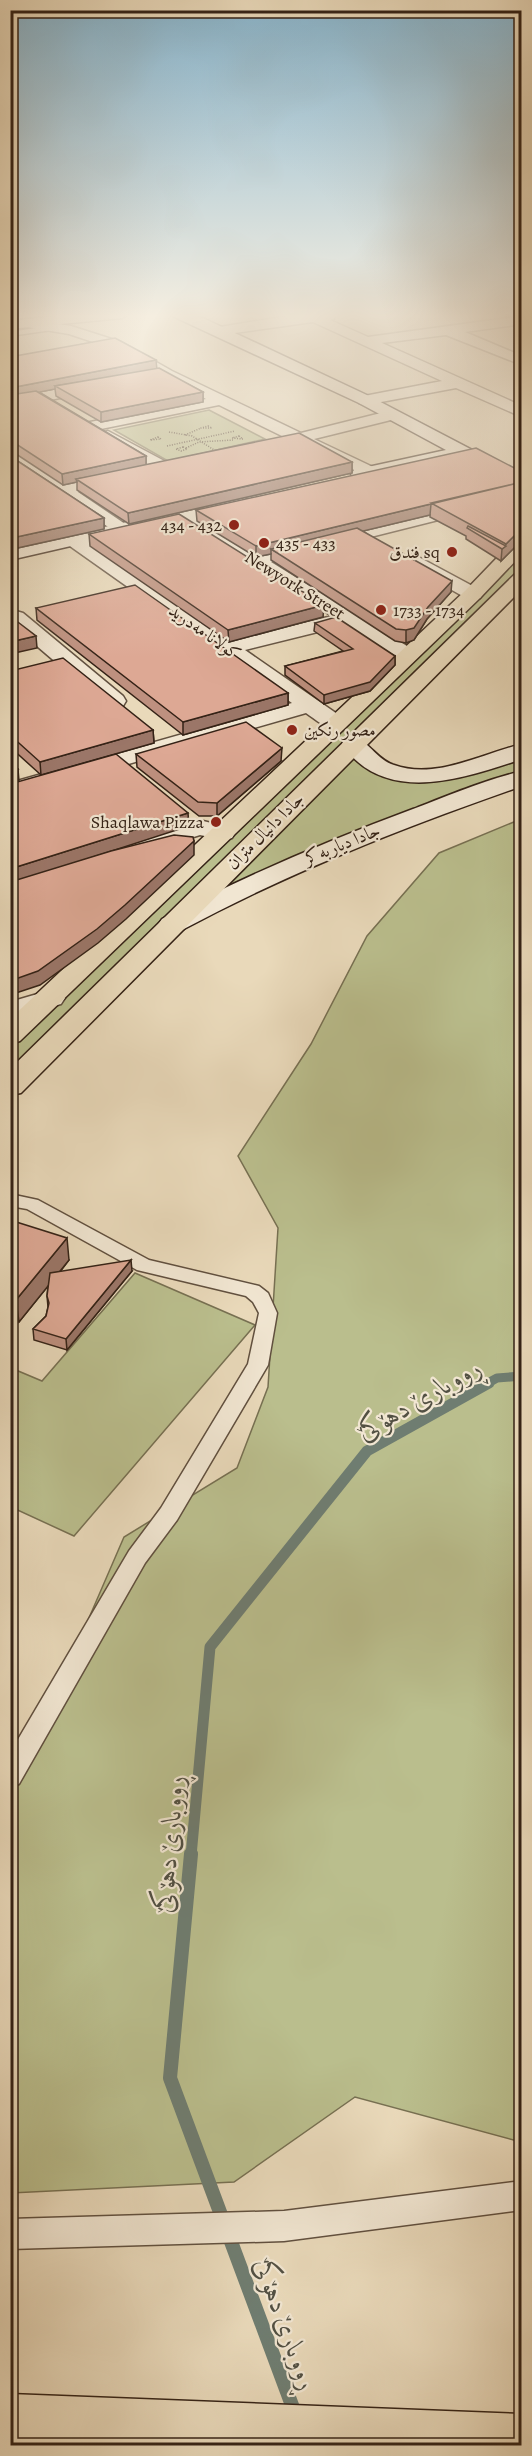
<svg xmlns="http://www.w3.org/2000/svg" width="532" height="2456" font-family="Alegreya,Amiri,serif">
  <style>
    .green { fill: #babe8d; stroke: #777052; stroke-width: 1.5 }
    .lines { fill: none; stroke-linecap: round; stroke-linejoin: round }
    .stream-far2 { stroke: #6f7d71; stroke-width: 9 }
    .stream-far1 { stroke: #6f7d71; stroke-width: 11 }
    .stream { stroke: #6f7d71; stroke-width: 14 }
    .lane-casing { stroke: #61503f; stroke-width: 3 }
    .street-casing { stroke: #61503f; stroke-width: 3 }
    .secondary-casing { stroke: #342216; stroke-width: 3 }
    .primary-casing { stroke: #342216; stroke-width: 3 }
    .highway-casing { stroke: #342216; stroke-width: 3 }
    .path { stroke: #342216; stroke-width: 1.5; stroke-dasharray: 1 1.5; stroke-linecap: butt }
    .lane { fill: #f1e6d2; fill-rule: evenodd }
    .street { fill: #f1e6d2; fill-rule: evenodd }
    .secondary { fill: #f1e6d2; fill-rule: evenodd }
    .primary { fill: #e9d9ba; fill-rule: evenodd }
    .highway { fill: #e9d9ba; fill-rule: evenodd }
    .wall { fill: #be907f; stroke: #342216; stroke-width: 1.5 }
    .shaded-wall { fill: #9b7668; stroke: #342216; stroke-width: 1.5 }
    .building { fill: #dda894; stroke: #342216; stroke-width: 1.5 }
    .poi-dot { fill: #8f2418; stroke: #f1e6d2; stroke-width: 2 }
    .labels { text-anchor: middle; stroke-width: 4.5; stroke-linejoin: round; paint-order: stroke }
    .far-poi-label { font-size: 18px; fill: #342216; stroke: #f1e6d2; text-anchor: end }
    .far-street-label { font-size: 18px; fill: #342216; stroke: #f1e6d2 }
    .near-water-label { font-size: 27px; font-style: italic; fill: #525043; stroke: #f1e6d2 }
  </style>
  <rect width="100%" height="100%" fill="#e9d9ba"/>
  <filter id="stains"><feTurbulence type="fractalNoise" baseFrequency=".00333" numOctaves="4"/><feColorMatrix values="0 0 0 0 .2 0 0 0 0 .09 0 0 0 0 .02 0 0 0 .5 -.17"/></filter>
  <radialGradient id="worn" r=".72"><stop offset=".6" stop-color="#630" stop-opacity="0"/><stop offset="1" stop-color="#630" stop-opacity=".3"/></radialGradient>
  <path class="green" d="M209,410L265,439L168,461L114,430Z
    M521,546V575L11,1083V1039Z
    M353,744L359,754L413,775L521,751V778L169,926Z
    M521,819V2142L355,2097L234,2182L11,2193V1758L79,1641L124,1537L237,1468L268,1387L278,1228L238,1156L311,1044L367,936L439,853Z
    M135,1273L255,1325L74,1536L11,1507V1368L42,1381Z"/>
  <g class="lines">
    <path class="stream-far2" d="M486,1384L497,1378L522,1376"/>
    <path class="stream-far1" d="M191,1856L210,1647L367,1451L489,1383"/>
    <path class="stream" d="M191,1854L170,2078L296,2416"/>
    <g class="lane-casing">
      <path id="lane" d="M56,325H59V329L10,336V332Z
        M10,1194L38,1200L149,1260L259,1286L268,1293L277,1313L268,1365L177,1520L145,1563L19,1784L10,1787V1753L129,1551L161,1508L248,1364L259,1313L253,1302L246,1296L137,1270L27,1209L10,1206Z
        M522,2181V2210L284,2241L10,2249V2219L284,2211Z"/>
    </g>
    <g class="street-casing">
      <path id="street" d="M299,314H335L334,319L330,320L368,337L522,316V324L465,332L522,356V365L446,335L382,343L522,406V417L456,388L365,405L359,403L357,400L359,397L442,381L313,322L220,335L213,331L220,327Z
        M26,319L71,326L121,342L172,371L301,433L393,410L401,415L399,418L314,439L375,468L378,472L375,476L369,477L297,443H284L282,440L284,437L219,405L91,431L85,429L83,426L85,423L206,399L111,348L69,334L21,326L19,323L21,320Z
        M100,381L108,386L105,389L10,408V398Z
        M108,431L170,464L173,468L170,472H158L102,439L100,436L102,433Z
        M10,450L66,484L122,472L128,473L131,477L128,481L78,492L131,528L128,532H116L10,463Z
        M522,489V499L271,562L415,651L418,655L415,659L408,661L401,659L346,625L245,650L343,718L346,723L343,728C328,732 318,721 306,713L10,798V783L292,703L67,544L65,540L67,536H81L231,641L332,616L176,519L173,515L176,511H188L258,554Z
        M413,554L480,590L483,594L480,598H466L406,564L404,560L406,556Z
        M16,611L23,613L123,696L126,701L123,706L115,708L107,706L10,623V612Z
        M199,820L232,828L235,833L232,838L223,840L200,835L130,857L121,854L117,849L121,844Z
        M51,990L61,992L65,998L61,1004L10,1019V1002Z"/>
    </g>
    <g class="secondary-casing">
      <path id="secondary" d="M168,314H190L205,319L371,397L522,476V488L460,457L360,479L354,478L351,474L354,470L446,450L359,403Z
        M239,497L245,498L248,502L245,506L10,560V548Z
        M353,737C369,741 377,760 394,765C435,780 482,754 522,744V759C463,779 384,806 342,744L345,739Z
        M522,771V786C404,827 290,872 180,931L171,933L162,931L158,925L162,919C243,877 327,841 413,809C449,795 485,780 522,771Z"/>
    </g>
    <g class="primary-casing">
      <path id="primary" d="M522,538V554L480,598L20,1041L10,1044V1019L466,590L515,539Z
        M522,572V589L21,1093L10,1095V1069L515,574Z"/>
    </g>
    <g class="highway-casing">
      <path id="highway" d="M76,314H129L122,318L10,329V321Z
        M10,2394L522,2414V2446H10Z"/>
    </g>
    <path class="path" d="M208,426L212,428H201Z
      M169,432L192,436L219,453
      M185,435L201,428
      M239,436L243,439L232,438Z
      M158,437L161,439L150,440Z
      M167,446L235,431
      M183,447L187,449L181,451L176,449Z
      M186,448L199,442L233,440"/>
    <use href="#lane" class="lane"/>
    <use href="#street" class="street"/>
    <use href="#secondary" class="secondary"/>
    <use href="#primary" class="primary"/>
    <use href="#highway" class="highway"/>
  </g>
  <path class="wall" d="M10,357L156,368L203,392V402L101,422L56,396L55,389L39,392L146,456V465L352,462V473L129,524L77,490V482L63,485L10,450Z
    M10,456L104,518V529L13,549L10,548Z
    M522,472V540L501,561L466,539V536L430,517V515L363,531L451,592L427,619L414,640L406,643L395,641L271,560V554L256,557L197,521L196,510Z
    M89,534L324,605L323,617L229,642L90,546Z
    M36,608L288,693V705L183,735L37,620Z
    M315,623L395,656V665L370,691L324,704L285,675V666L343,651L314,631Z
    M10,671L153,730L154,743L41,775L10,747Z
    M136,754L281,761L217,816H199L137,767Z
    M10,1220L69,1260L60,1272L132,1271L67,1350L34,1340L33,1329L46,1316L48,1307L47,1296L48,1286L19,1322L15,1319L12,1320L15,1341L10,1348Z"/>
  <path class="shaded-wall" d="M156,360L157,370L55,386V389L10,398V388Z
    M203,392V402L101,422V412Z
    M146,456V467L76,479L77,482L63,485L62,474Z
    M352,462V473L129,524L128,513Z
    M431,504L430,515L276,552L271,549V554L256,557V546Z
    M104,518V529L13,549L12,538Z
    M522,528V540L501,561L502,549L505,546L506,544Z
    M452,581L451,592L427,619L414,640L406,643V630Z
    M324,605L323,617L229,642L228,630Z
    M36,636L37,648L10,654V642Z
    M395,656V665L370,691L324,704V695Z
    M288,693V705L183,735V722Z
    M153,730L154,743L41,775L40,762Z
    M282,748L281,761L217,816V803Z
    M18,769L19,782L10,785V771Z
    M188,813L189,826L10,884V869Z
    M194,841V855L126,919L98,943L40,985L10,995V981Z
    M67,1238L69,1260L19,1322L16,1300Z
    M131,1260L132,1271L67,1350L66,1339Z
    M10,1297H11L15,1319L12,1320L15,1341L10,1348Z"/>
  <path class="building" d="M115,338L156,360L10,388V357Z
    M159,368L203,392L101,412L55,386Z
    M36,391L146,456L62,474L10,440V395Z
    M299,433L352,462L128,513L76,479Z
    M476,448L522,472V482L256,546L196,510Z
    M10,456L104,518L12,538L10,537Z
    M522,482V528L506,544L431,503Z
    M179,514L324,605L228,630L89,534Z
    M468,526L506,546L502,549L467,528Z
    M357,528L452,581L428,607L414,628L406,630L396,629L271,549Z
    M135,585L288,693L183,722L36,608Z
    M10,616L36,636L10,642Z
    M336,617L395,656L370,682L324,695L285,666L353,649L315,623Z
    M63,658L153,730L40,762L10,735V671Z
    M246,722L282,748L217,803L198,802L136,754Z
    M116,754L188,813L10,869V784Z
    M10,762L18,769L10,771Z
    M174,835L193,837L194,841L125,905L97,929L38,971L10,981V882L111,851Z
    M10,1220L67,1238L16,1300L10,1297Z
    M131,1260L66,1339L33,1329L46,1316L49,1303L47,1296L50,1273Z"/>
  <linearGradient id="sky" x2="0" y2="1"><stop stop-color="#87b6d0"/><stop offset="0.48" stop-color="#f5eee0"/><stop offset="1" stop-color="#f5eee0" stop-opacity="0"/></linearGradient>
  <rect width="532" height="658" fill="url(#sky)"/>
  <g class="poi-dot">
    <circle cx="234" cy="525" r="6"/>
    <circle cx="264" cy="543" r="6"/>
    <circle cx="452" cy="552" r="6"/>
    <circle cx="381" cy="610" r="6"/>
    <circle cx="292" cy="730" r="6"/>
    <circle cx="216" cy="822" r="6"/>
  </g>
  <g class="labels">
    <g class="far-poi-label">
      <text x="222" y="531">434 - 432</text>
      <text x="276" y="549" text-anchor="start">435 - 433</text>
      <text x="440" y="558">فندق sq</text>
      <text x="393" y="616" text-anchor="start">1733 - 1734</text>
      <text x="304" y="736" text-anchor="start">مصور رنكين</text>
      <text x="204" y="828">Shaqlawa Pizza</text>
    </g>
    <g class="far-street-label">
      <text transform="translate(295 585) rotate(32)" y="6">Newyork Street</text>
      <text transform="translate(205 632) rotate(35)" y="6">كولانا مه‌درید</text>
      <text transform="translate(265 831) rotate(-45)" y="6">جادا دانيال متران</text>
      <text transform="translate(342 844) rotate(-22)" y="6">جادا دیاربه‌كر</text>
    </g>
    <g class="near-water-label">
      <text transform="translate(419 1399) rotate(-30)" y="9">ڕووبارێ دهۆكێ</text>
      <text transform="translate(169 1844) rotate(-85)" y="9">ڕووبارێ دهۆكێ</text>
      <text transform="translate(286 2324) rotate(70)" y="9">ڕووبارێ دهۆكێ</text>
    </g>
  </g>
  <rect width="532" height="2456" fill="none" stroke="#e9d9ba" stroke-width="36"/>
  <rect x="12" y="12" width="508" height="2432" fill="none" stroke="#342216" stroke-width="3"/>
  <rect x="18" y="18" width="496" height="2420" fill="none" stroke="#342216" stroke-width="1.5"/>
  <rect width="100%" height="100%" filter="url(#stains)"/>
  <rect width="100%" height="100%" fill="url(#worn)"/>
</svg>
